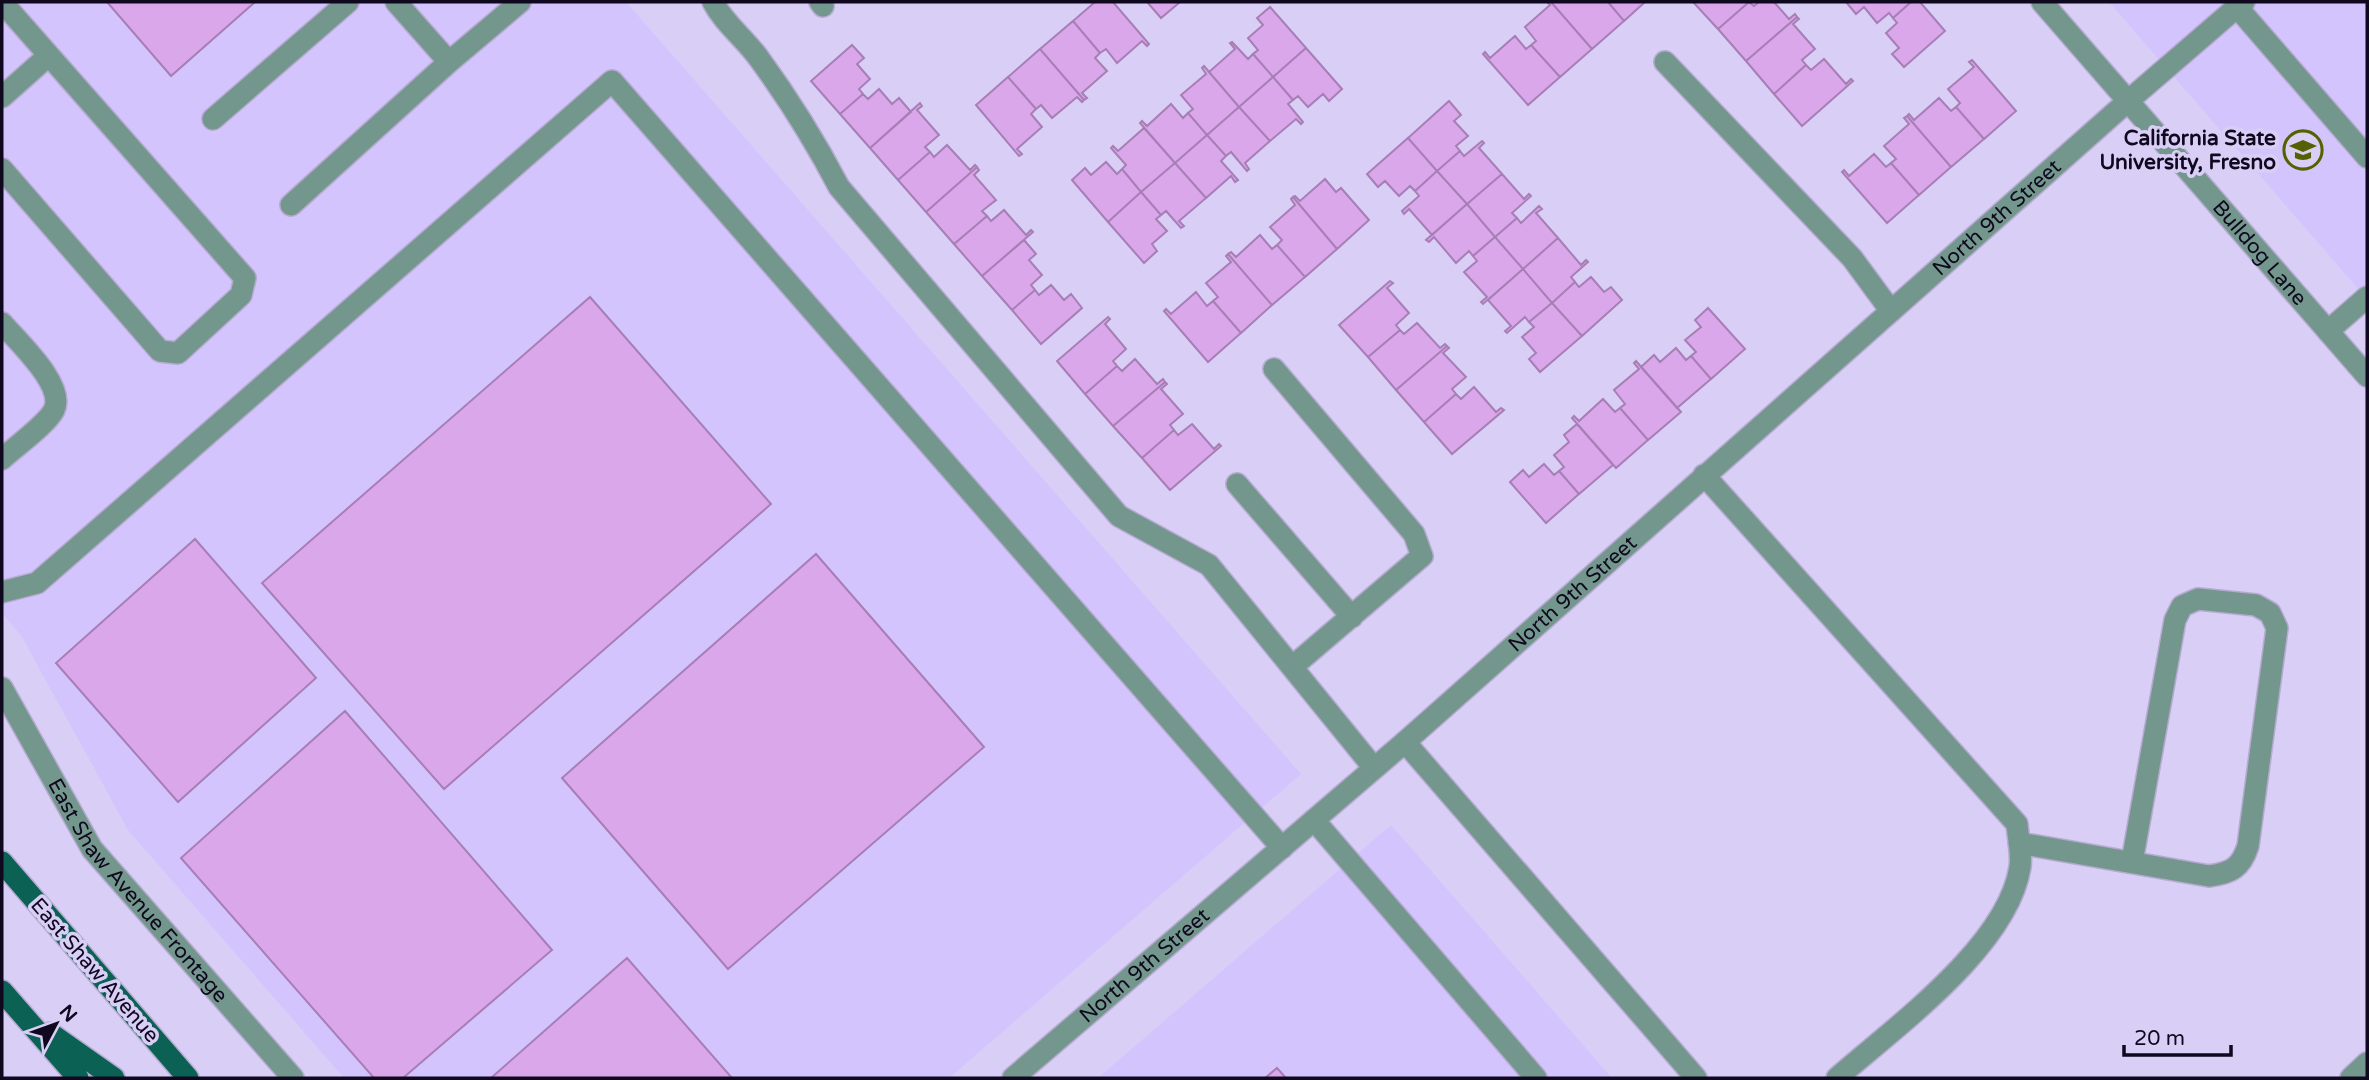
<svg xmlns="http://www.w3.org/2000/svg" width="2369" height="1080" font-family="'Varela Round',sans-serif">
  <style>
    .built { fill: #d4c4fe }
    .building { fill: #d9a7ea; stroke: #a77eb5; stroke-width: 2 }
    .lines { fill: none; stroke-linecap: round; stroke-linejoin: round }
    .lane-casing { stroke: #b5aacf; stroke-width: 24 }
    .street-casing { stroke: #b5aacf; stroke-width: 24 }
    .primary-casing { stroke: #b5aacf; stroke-width: 24 }
    .lane { stroke: #73978d; stroke-width: 21 }
    .street { stroke: #73978d; stroke-width: 21 }
    .primary { stroke: #0b6153; stroke-width: 21 }
    .labels { text-anchor: middle; stroke-width: 7; stroke-linejoin: round; paint-order: stroke }
    .poi-label { font-size: 21px; font-weight: bold; fill: #0f081e; stroke: #d9cef6; text-anchor: end }
    .street-label { font-size: 21px; fill: #0f081e; stroke: #d9cef6 }
  </style>
  <rect width="100%" height="100%" fill="#d9cef6"/>
  <path class="built" d="M2,2H626L1301,774L949,1078H344L128,830L22,637L2,613Z
    M2109,2H2367V299Z
    M1391,825L1612,1078H1098Z"/>
  <path class="building" d="M107,2H255L171,76Z
    M1095,2H1113L1149,44L1147,46L1142,41L1117,63L1106,49L1100,53L1073,21Z
    M1147,2H1180L1161,18Z
    M1547,2H1551L1592,49L1560,77L1531,45L1536,41L1525,27L1550,5Z
    M1551,2H1608L1624,21L1592,49Z
    M1608,2H1645L1624,21Z
    M1693,2H1749L1718,29Z
    M1749,2L1754,6L1759,2H1774L1789,19L1795,14L1797,17L1746,61L1718,29Z
    M1846,2H1911L1893,18L1889,13L1877,23L1864,7L1856,14Z
    M1911,2H1920L1945,31L1904,67L1892,54L1899,48L1886,33L1897,23L1893,18Z
    M1270,7L1306,48L1273,77L1253,54L1258,50L1248,38L1263,25L1257,18Z
    M1797,17L1799,19L1793,24L1815,49L1802,60L1806,65L1774,94L1746,61Z
    M1073,21L1100,53L1095,58L1107,71L1082,93L1087,98L1084,100L1040,49Z
    M1515,36L1526,49L1531,45L1560,77L1528,105L1483,54L1485,52L1490,58Z
    M1232,42L1248,59L1253,54L1273,77L1239,107L1209,72L1235,49L1230,43Z
    M852,45L864,58L857,64L870,79L859,89L863,94L840,114L811,81Z
    M1306,48L1342,89L1329,101L1323,94L1308,107L1298,96L1293,100L1273,77Z
    M1040,49L1084,100L1082,102L1077,97L1052,118L1041,105L1036,109L1008,77Z
    M1824,59L1846,84L1851,79L1853,81L1802,126L1774,94L1806,65L1811,70Z
    M1972,60L2016,111L1984,139L1956,107L1960,103L1948,89L1974,67L1969,62Z
    M1204,66L1239,107L1207,135L1188,113L1193,109L1181,95L1206,74L1202,68Z
    M1008,77L1036,109L1031,114L1042,127L1017,149L1022,154L1019,156L976,105Z
    M1273,77L1293,100L1288,104L1303,122L1301,124L1296,119L1270,141L1239,107Z
    M879,89L892,104L899,98L911,112L870,148L840,114L863,94L868,99Z
    M1939,98L1951,111L1956,107L1984,139L1951,167L1907,116L1909,114L1914,120Z
    M1449,101L1461,115L1454,121L1468,136L1456,146L1460,151L1437,171L1408,138Z
    M920,103L922,106L917,110L939,135L925,147L930,152L898,180L870,148Z
    M1171,104L1183,118L1188,113L1207,135L1175,163L1140,123L1142,121L1147,126Z
    M1239,107L1270,141L1245,163L1249,169L1247,171L1231,152L1226,156L1207,135Z
    M1907,116L1951,167L1919,195L1891,163L1896,159L1884,146L1909,124L1904,118Z
    M1144,128L1175,163L1141,192L1122,169L1126,165L1111,148L1113,146L1118,151Z
    M1207,135L1226,156L1221,161L1238,180L1235,182L1231,176L1206,198L1175,163Z
    M1408,138L1437,171L1415,191L1410,186L1399,196L1385,181L1378,187L1367,174Z
    M1482,141L1484,143L1479,148L1502,174L1467,204L1437,171L1460,151L1464,156Z
    M947,145L970,170L975,165L977,167L926,212L898,180L930,152L934,157Z
    M1874,154L1886,167L1891,163L1919,195L1887,223L1842,172L1844,170L1849,176Z
    M1106,162L1117,174L1122,169L1141,192L1108,222L1072,180L1085,168L1091,175Z
    M1175,163L1206,198L1179,221L1184,226L1181,228L1166,211L1161,215L1141,192Z
    M977,167L979,170L974,175L996,200L982,211L987,216L954,244L926,212Z
    M1437,171L1467,204L1432,235L1409,209L1404,214L1402,211L1419,196L1415,191Z
    M1502,174L1524,199L1529,194L1531,196L1512,213L1517,218L1495,237L1467,204Z
    M1325,179L1336,192L1341,188L1369,220L1337,249L1293,197L1295,196L1300,201Z
    M1141,192L1161,215L1156,219L1167,231L1152,244L1157,251L1144,263L1108,222Z
    M1293,197L1337,249L1305,277L1277,245L1282,240L1270,227L1295,205L1291,199Z
    M1467,204L1495,237L1473,256L1469,251L1456,263L1434,237L1429,242L1426,240Z
    M1539,206L1542,209L1536,213L1558,238L1523,269L1495,237L1517,218L1521,223Z
    M1004,210L1026,235L1031,230L1033,232L982,276L954,244L987,216L991,221Z
    M1260,235L1272,249L1277,245L1305,277L1272,305L1228,254L1231,252L1236,257Z
    M1495,237L1523,269L1483,304L1481,302L1487,297L1464,272L1477,261L1473,256Z
    M1558,238L1581,265L1586,260L1588,262L1571,277L1575,282L1552,303L1523,269Z
    M1024,240L1036,254L1029,260L1042,275L1031,285L1035,290L1012,310L982,276Z
    M1228,254L1272,305L1241,333L1213,301L1218,297L1206,283L1231,262L1226,256Z
    M1523,269L1552,303L1529,322L1525,317L1507,333L1505,331L1511,326L1488,300Z
    M1591,277L1604,292L1611,287L1622,300L1582,336L1552,303L1575,282L1579,287Z
    M1390,281L1393,283L1387,288L1409,313L1396,325L1400,330L1368,357L1339,325Z
    M1051,285L1064,300L1071,294L1082,308L1041,344L1012,310L1035,290L1039,295Z
    M1196,292L1207,306L1213,301L1241,333L1208,362L1164,311L1166,309L1171,314Z
    M590,297L771,504L444,789L262,583Z
    M1552,303L1582,336L1540,372L1529,359L1536,353L1522,337L1534,327L1529,322Z
    M1708,308L1745,349L1711,379L1691,356L1696,352L1685,340L1701,327L1695,320Z
    M1108,317L1110,319L1105,324L1126,349L1113,361L1117,366L1085,394L1057,361Z
    M1417,323L1440,348L1445,344L1447,346L1396,390L1368,357L1400,330L1404,334Z
    M1447,346L1449,348L1443,353L1466,377L1452,389L1456,394L1424,422L1396,390Z
    M1676,348L1686,360L1691,356L1711,379L1677,408L1641,367L1654,355L1660,362Z
    M1135,359L1157,384L1163,379L1165,382L1113,426L1085,394L1117,366L1122,371Z
    M1636,361L1681,412L1648,440L1620,408L1625,404L1614,390L1639,369L1634,363Z
    M1165,382L1167,384L1161,389L1183,414L1170,425L1174,430L1142,458L1113,426Z
    M1474,387L1496,412L1501,408L1504,410L1452,454L1424,422L1456,394L1461,399Z
    M1603,399L1615,412L1620,408L1648,440L1616,468L1572,418L1574,416L1579,421Z
    M1192,424L1214,449L1219,444L1221,446L1170,490L1142,458L1174,430L1178,435Z
    M1577,424L1613,465L1579,494L1559,471L1564,467L1554,455L1569,442L1564,435Z
    M1544,464L1554,475L1559,471L1579,494L1546,523L1510,482L1523,470L1529,477Z
    M195,539L316,678L178,802L56,663Z
    M816,554L984,747L728,969L562,778Z
    M345,711L552,950L403,1078H374L181,858Z
    M627,958L732,1078H491Z
    M1277,1068L1286,1078H1265Z"/>
  <g class="lines">
    <g class="lane-casing">
      <path id="lane" d="M2,2L245,278L241,295L178,353L160,351L2,169
        M396,2L449,62L520,2
        M713,2C724,23 743,37 758,57C788,98 815,141 839,187L1119,516L1209,565L1374,768
        M820,2L823,6
        M2244,2L2237,7L2367,157
        M1665,62L1852,258L1891,311
        M2,97L48,56
        M2128,101L2237,7
        M213,119L348,2
        M291,205L449,62
        M2,323C17,341 66,385 54,410C47,424 15,447 2,459
        M2328,331L2367,297
        M1274,369L1414,534L1422,556L1292,667
        M1704,475L2017,824C2018,837 2022,854 2020,867C2008,946 1895,1027 1837,1078
        M1237,484L1352,617
        M2,592L37,583L612,81L1282,848
        M1405,742L1696,1078
        M1314,820L1536,1078
        M2019,843L2209,876C2231,873 2241,868 2248,846L2277,628L2270,613L2256,605L2198,599L2182,606L2175,620L2132,862
        M2351,1078L2367,1063"/>
    </g>
    <g class="street-casing">
      <g id="street">
        <path id="s1" d="M2042,2L2367,376"/>
        <path id="s2" d="M2,688L92,849L293,1078"/>
        <path id="s3" d="M1013,1078L1405,742L2128,101"/>
      </g>
    </g>
    <g class="primary-casing">
      <path id="primary" d="M2,862L188,1078
        M2,991L78,1078
        M50,1033L114,1078"/>
    </g>
    <use href="#lane" class="lane"/>
    <use href="#street" class="street"/>
    <use href="#primary" class="primary"/>
  </g>
  <defs>
    <g id="university-ring" transform="scale(2.0125)"><circle r="9.5" fill="#d9cef6" stroke="#556000" stroke-width="1.5"/><path d="M0-5L7-2L0 1L-7-2ZM-4 1L0 2.5L4 1V4Q0 6-4 4Z" fill="#556000"/></g>
  </defs>
  <g fill-rule="evenodd">
    <use href="#university-ring" x="2303" y="150"/>
  </g>
  <g class="labels">
    <g class="poi-label">
      <text x="2276" y="145">California State<tspan x="2276" dy="24">University, Fresno</tspan></text>
    </g>
    <g class="street-label">
      <text dy="7" stroke="none"><textPath href="#s3" startOffset="1307">North 9th Street</textPath></text>
      <text dy="7" stroke="none"><textPath href="#s1" startOffset="332">Bulldog Lane</textPath></text>
      <text dy="7" stroke="none"><textPath href="#s3" startOffset="740">North 9th Street</textPath></text>
      <text dy="7" stroke="none"><textPath href="#s2" startOffset="245">East Shaw Avenue Frontage</textPath></text>
      <text dy="7" stroke="none"><textPath href="#s3" startOffset="173">North 9th Street</textPath></text>
      <text transform="translate(95 970) rotate(49)" y="7">East Shaw Avenue</text>
    </g>
  </g>
  <rect width="2369" height="1080" fill="none" stroke="#0f081e" stroke-width="7"/>
  <g transform="translate(56 1024) rotate(49)" stroke="#d9cef6" stroke-width="5" paint-order="stroke">
  <path d="M0-5L12 26L0 18L-12 26Z" fill="#0f081e"/>
  <text y="-10" font-size="19" font-weight="bold" text-anchor="middle" fill="#0f081e">N</text>
  </g>
  <path d="M2124 1045v10h107v-10" fill="none" stroke="#0f081e" stroke-width="3.5"/>
  <text x="2134" y="1045" font-size="21" fill="#0f081e" stroke="#d9cef6" stroke-width="5" paint-order="stroke">20 m</text>
</svg>
